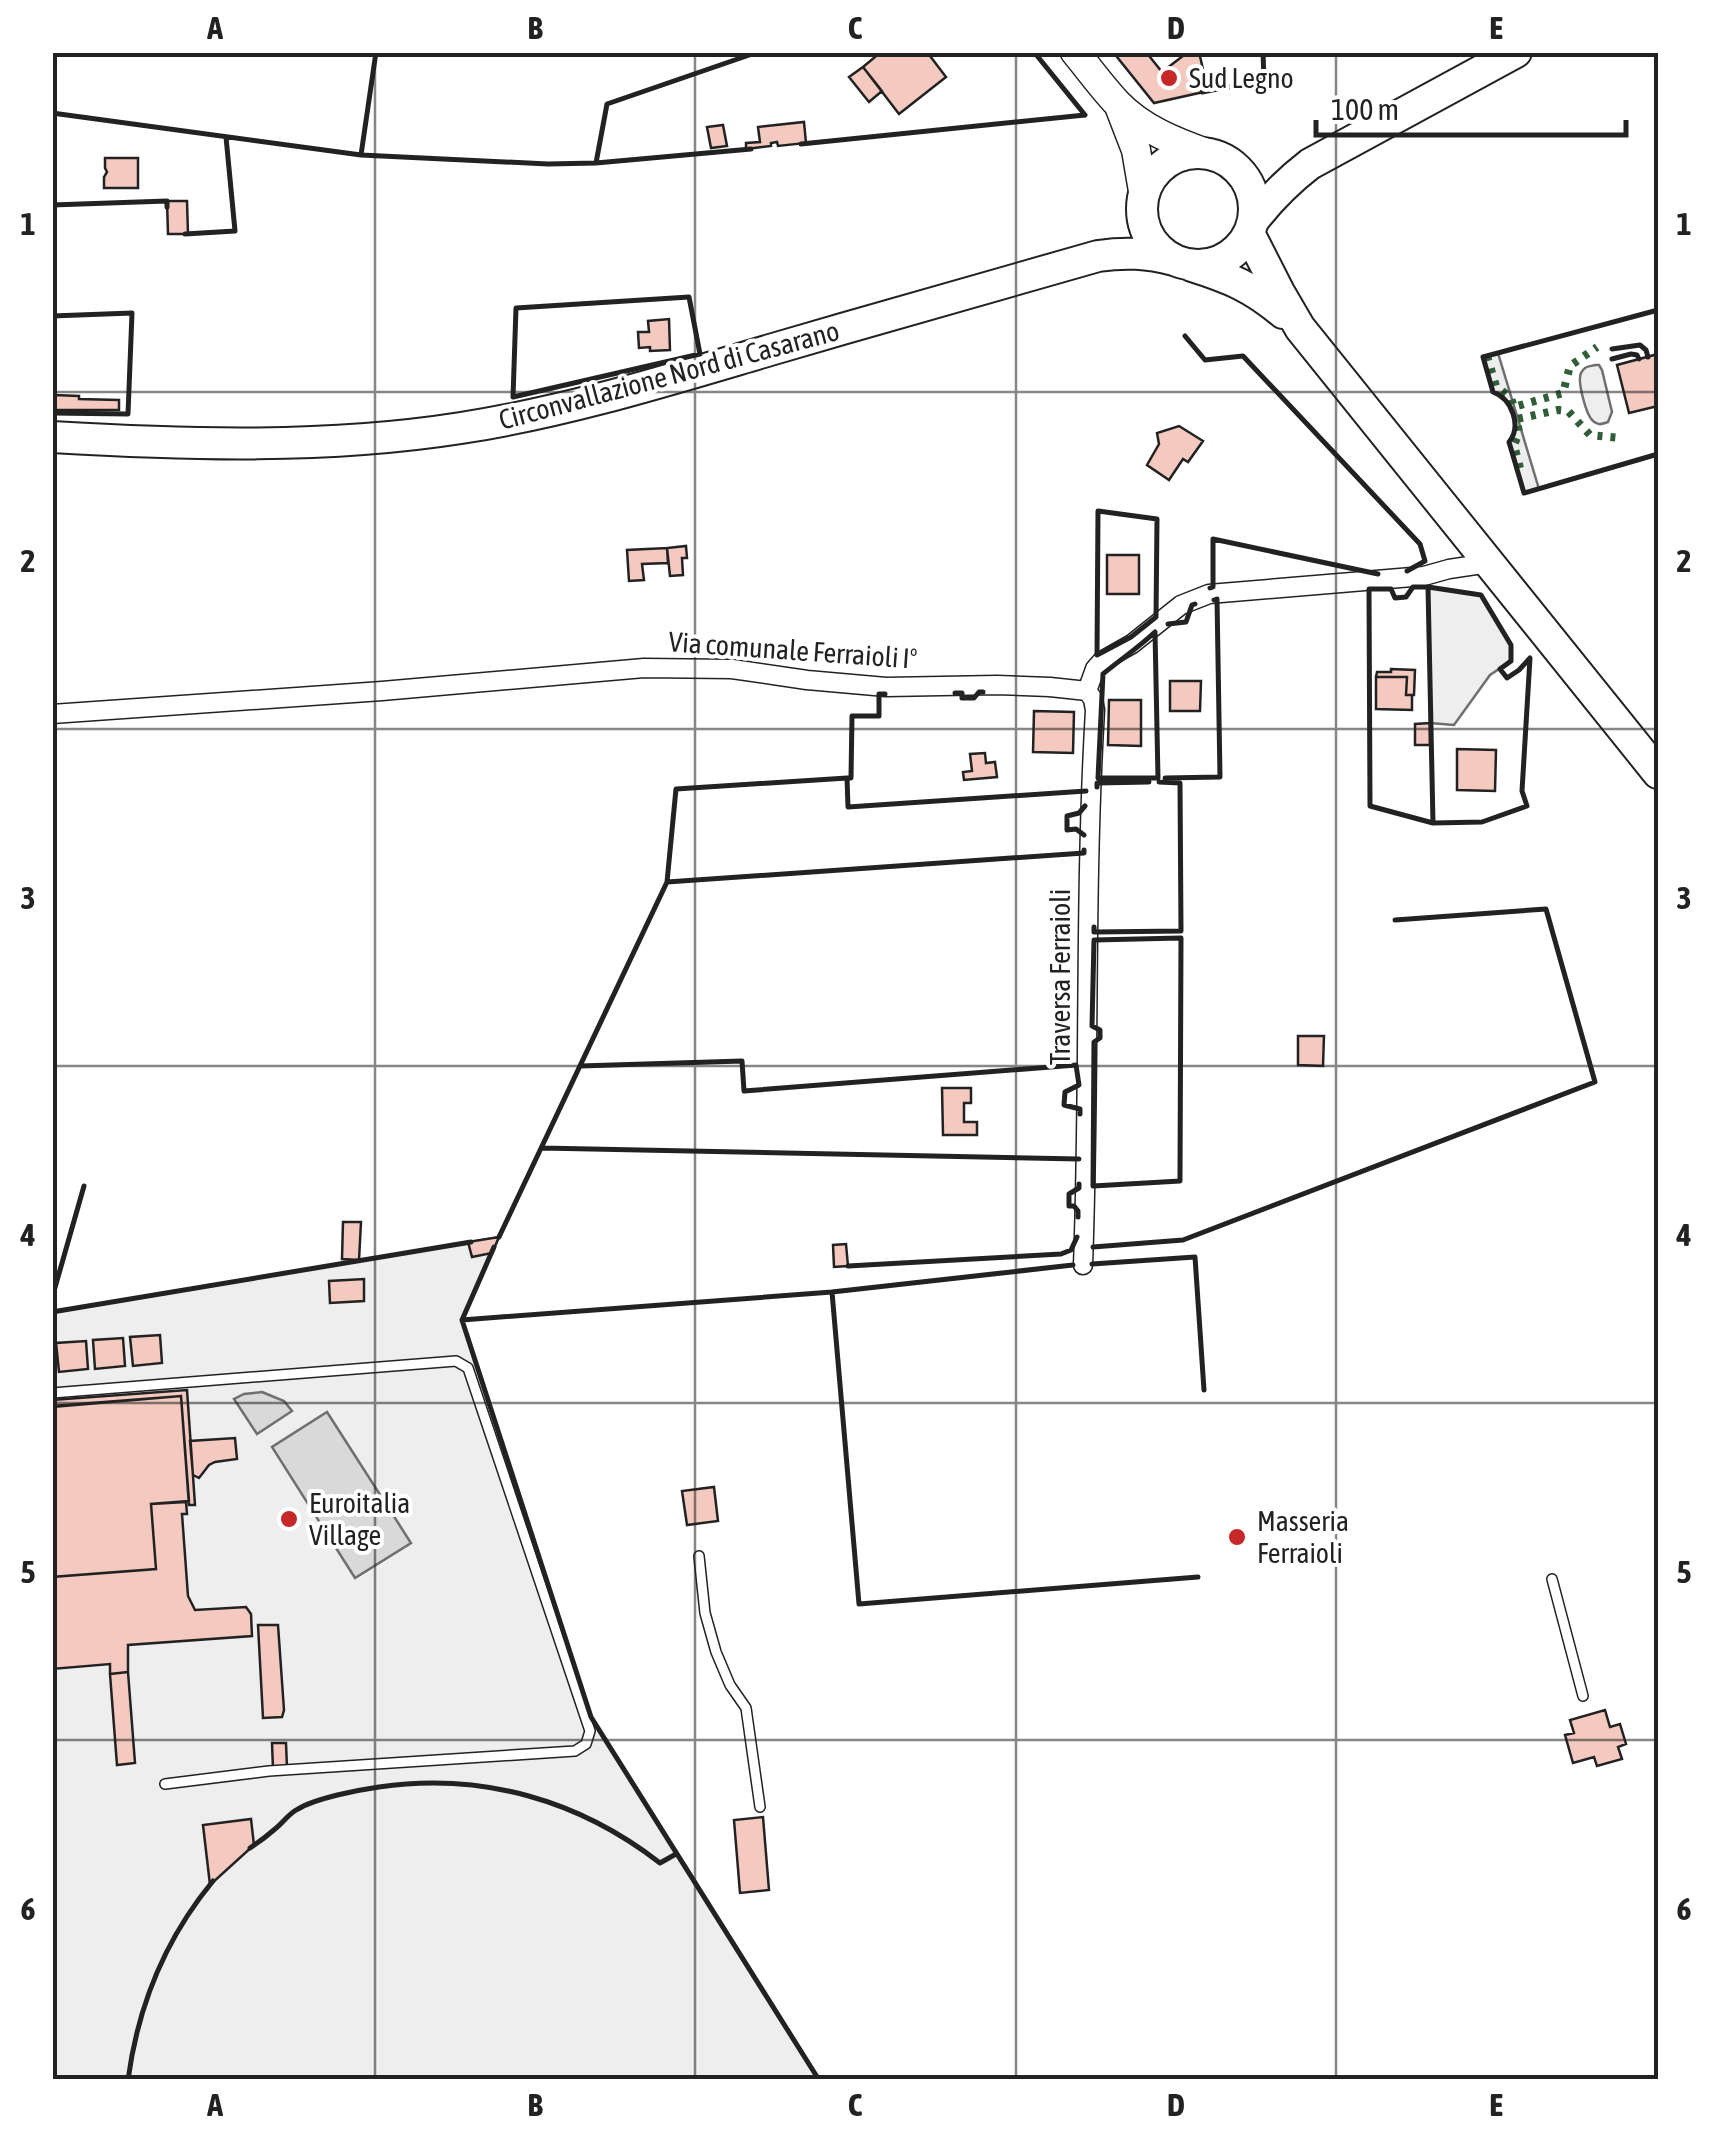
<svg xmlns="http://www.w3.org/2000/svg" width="1711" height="2132" font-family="'Asap Condensed',sans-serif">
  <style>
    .green { fill: #eee; stroke: #6f6f6f; stroke-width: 2.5 }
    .water { fill: #d9d9d9; stroke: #6f6f6f; stroke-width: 2.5 }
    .building { fill: #f3c9c0; stroke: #222; stroke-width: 2.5 }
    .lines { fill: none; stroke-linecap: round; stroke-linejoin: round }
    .lane-casing { stroke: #222; stroke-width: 12 }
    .street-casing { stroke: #222; stroke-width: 21 }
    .secondary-casing { stroke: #222; stroke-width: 31 }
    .primary-casing { stroke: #222; stroke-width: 34 }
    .lane { stroke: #fff; stroke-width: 9 }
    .street { stroke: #fff; stroke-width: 18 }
    .secondary { stroke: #fff; stroke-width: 28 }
    .primary { stroke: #fff; stroke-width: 30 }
    .hedge { stroke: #2f5e38; stroke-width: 8; stroke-dasharray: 5 8; stroke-linecap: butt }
    .wall { stroke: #222; stroke-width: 5 }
    .grid { fill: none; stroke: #222; stroke-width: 2.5; stroke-opacity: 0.55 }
    .poi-dot { fill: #c62828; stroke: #fff; stroke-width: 4 }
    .labels { text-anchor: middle; stroke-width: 8; stroke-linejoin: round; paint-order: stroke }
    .poi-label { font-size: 28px; fill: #222; stroke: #fff; text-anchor: start }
    .street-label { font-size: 28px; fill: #222; stroke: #fff }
    .neatline { fill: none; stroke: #222; stroke-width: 4 }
    .grid-label { font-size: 32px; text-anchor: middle; font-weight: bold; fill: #222 }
  </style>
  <rect width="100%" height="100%" fill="#fff"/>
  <path class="green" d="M1498,353L1539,489L1524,493L1509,442C1522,426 1512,399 1493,392L1483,357Z
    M1595,365H1599L1602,370L1612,412L1608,422C1601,424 1599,426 1593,421C1586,415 1577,381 1581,373C1585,366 1587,367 1595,365Z
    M1428,587L1481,595L1511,645V661L1490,675L1454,725L1430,723Z
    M499,1237L462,1321L591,1717L819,2079L53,2080V1312Z"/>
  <path class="water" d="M262,1392L284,1401L292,1411L257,1434L234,1399L244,1394Z
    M327,1412L411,1543L355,1578L272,1447Z"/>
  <path class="building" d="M881,52H927L946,77L899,114L863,67Z
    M1113,52H1146L1162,72L1188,52H1199L1208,91L1154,103Z
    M863,67L882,91L869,102L849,77Z
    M804,122L806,143L778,146L777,142L771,143V146L746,149V143L760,142L758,127Z
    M723,125L727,146L711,148L707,127Z
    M105,158H138V188H104V177L107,172L105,168Z
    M167,201H187L188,234H168Z
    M669,319L670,350L650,351V347L639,348L638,332H649L648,321Z
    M1658,354V406L1629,413L1617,365Z
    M54,395L79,396V399L119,400V410H53Z
    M1179,426L1203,441L1188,462L1183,459L1169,480L1147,465L1159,444L1157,433Z
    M686,546L687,558H682L683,575L670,576L667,548Z
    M667,548L668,563L642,564L644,580L629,581L627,550Z
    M1107,555H1139V594H1107Z
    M1391,669L1415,670L1414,695H1406L1407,677H1376L1377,672H1391Z
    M1376,677H1407L1406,695H1412V710L1376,709Z
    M1170,681H1201L1200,711H1170Z
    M1109,700H1141V746L1108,745Z
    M1034,711L1074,712L1073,753L1033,752Z
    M1430,723V745H1415V724Z
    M1457,749L1496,750L1495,791L1457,790Z
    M985,753L986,763L995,762L997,777L964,780L963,772L972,771L970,754Z
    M1298,1036H1324L1323,1066L1298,1065Z
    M942,1088H971V1103H964V1122H977V1135H943Z
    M343,1222H361L359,1260L342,1259Z
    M499,1237L492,1253L472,1257L468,1242Z
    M846,1244L848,1266L834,1267L833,1245Z
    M364,1279V1301L330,1303L329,1281Z
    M160,1335L162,1363L133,1366L130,1337Z
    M123,1338L125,1366L95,1369L93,1340Z
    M86,1341L88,1369L59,1372L56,1343Z
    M187,1390L195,1505H189L181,1396L52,1406V1400Z
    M181,1396L189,1501L151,1504L156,1569L52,1577V1407Z
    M235,1438L237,1459L215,1462L209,1465L199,1478L193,1475L190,1441Z
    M714,1487L718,1521L687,1525L682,1491Z
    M186,1502L187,1514H182L188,1596L195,1610L246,1607L251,1614L252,1636L128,1645V1672L110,1674V1664L52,1669V1577L156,1569L151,1504Z
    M258,1625H278L284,1710L282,1717L263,1718Z
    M128,1672L135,1763L117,1765L110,1674Z
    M1605,1710L1610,1727L1620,1724L1626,1744L1618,1747L1622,1759L1597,1766L1594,1757L1573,1763L1565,1735L1574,1733L1570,1720Z
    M272,1743H286L287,1768L273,1769Z
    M763,1817L769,1890L740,1893L734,1820Z
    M251,1819L254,1845L210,1885L203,1825Z"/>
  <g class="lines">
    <g class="lane-casing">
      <path id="lane" d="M52,1393L456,1361L468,1368L590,1731L586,1744L575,1751L269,1771L165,1784
        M699,1556L705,1613L716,1652L730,1685L746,1708L760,1807
        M1552,1579L1583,1696"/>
    </g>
    <g class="street-casing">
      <path id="street" d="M52,714L382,691L644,668L732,669L807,680L886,687L997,685L1050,687L1087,691L1095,669L1102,661L1132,644L1181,605L1209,594L1424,576L1449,569L1489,563
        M1083,1265C1090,1080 1084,895 1095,710L1093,699L1087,691"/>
    </g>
    <g class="secondary-casing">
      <path id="secondary" d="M1075,52C1089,69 1102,87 1117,103C1142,129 1175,142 1209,154
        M1119,106L1136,150L1144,197"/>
    </g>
    <g class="primary-casing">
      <path id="primary" d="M1142 209a56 56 0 1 1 112 0a56 56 0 1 1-112 0Z
        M1253,221C1270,199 1288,181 1310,164L1516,52
        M1249,233L1279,292L1300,328L1658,773
        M1192,266C1230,278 1252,287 1283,313
        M52,437C188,445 327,449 461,428C566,412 668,380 770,350C879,318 988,287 1098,256C1126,252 1147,253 1174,260"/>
    </g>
    <use href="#lane" class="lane"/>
    <use href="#street" class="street"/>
    <use href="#secondary" class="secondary"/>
    <use href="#primary" class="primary"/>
    <path class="hedge" d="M1487,356L1496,386L1511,398L1514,407L1563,393L1570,366L1597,347
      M1520,468L1514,445L1519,433L1517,419L1558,410L1568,411L1590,435L1620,438"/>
    <path class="wall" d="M376,52L361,155L548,164L596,163
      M1034,52L1085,115
      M1202,92L1264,80L1263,52
      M52,113L361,155
      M801,144L1085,115
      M751,149L596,163L607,104L758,52
      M52,205L167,201V207
      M185,234L235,231L226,137
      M689,297L700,354L513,397L516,308Z
      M1658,310L1483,357L1493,392C1512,399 1522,426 1509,442L1524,493L1658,454
      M52,316L132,313L128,414L52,413
      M1185,336L1205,360L1243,356L1420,544L1425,561L1407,571
      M1612,349L1640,345L1646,350L1648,357
      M1612,359L1631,354L1637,355L1639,359
      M1098,511L1157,519L1156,617L1131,637L1097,655Z
      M1413,587H1428L1433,823L1370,806L1369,589H1391L1395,598L1406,597Z
      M1428,587L1481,595L1511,645V661L1500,669L1507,678L1519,670L1530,658L1522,791L1527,806L1482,822L1433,823
      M1210,588L1213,587V539L1378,574
      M1168,624L1186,622L1192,605L1195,604
      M1155,632L1158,778H1098L1103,674C1121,659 1138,648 1155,632Z
      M955,693H962V698H974L979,692H983
      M885,694H879V716H852L851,778H847L848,807L1086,791
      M847,778L676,789L667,882L1084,853V850
      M1165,778L1220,777L1217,599L1214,600
      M1097,787V783L1149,782
      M1084,835L1076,829L1067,830V816L1079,813L1085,806
      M1094,927V932L1181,931L1180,783L1159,782
      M1181,938L1180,1181L1093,1186L1094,1042L1100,1038V1030L1092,1026L1094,940Z
      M580,1066L742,1061L744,1091L1076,1065L1079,1085L1065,1092L1064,1105L1080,1109V1114
      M541,1148L1079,1159
      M1078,1217V1211L1074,1206H1069V1194L1079,1188V1184
      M499,1237L667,882
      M494,1247L462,1320L591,1717L819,2080
      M1093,1247L1183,1240L1595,1082L1546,909L1395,920
      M1092,1264L1195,1257L1204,1390
      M1073,1265L832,1292L859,1604L1198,1577
      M848,1266L1061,1254L1071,1250L1077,1237
      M52,1298L84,1186
      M52,1312L471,1242
      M462,1320L832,1292
      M250,1848C259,1842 267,1836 275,1829C283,1823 289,1813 298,1809C316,1798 358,1790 379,1787C482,1772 579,1800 660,1863L676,1854
      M1658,1854V1866
      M128,2080C138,2005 165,1939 213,1881"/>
  </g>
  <path class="grid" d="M375,52V2080M695,52V2080M1016,52V2080M1336,52V2080M52,392H1658M52,729H1658M52,1066H1658M52,1403H1658M52,1740H1658"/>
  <g class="poi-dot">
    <circle cx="1169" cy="78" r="10"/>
    <circle cx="289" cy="1519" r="10"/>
    <circle cx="1237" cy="1537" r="10"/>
  </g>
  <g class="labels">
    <g class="poi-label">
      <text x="1189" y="88">Sud Legno</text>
      <text x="309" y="1513">Euroitalia<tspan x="309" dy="32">Village</tspan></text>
      <text x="1257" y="1531">Masseria<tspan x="1257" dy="32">Ferraioli</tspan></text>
    </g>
    <g class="street-label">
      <text transform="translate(669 375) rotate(-15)" y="10">Circonvallazione Nord di Casarano</text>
      <text transform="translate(793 650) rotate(4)" y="10">Via comunale Ferraioli I°</text>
      <text transform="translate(1060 977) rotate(-90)" y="10">Traversa Ferraioli</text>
    </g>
  </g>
  <rect width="1711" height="2132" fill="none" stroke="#ffffff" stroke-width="110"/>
  <path d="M1316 120v15h310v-15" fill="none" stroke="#222222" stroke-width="5"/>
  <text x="1331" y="120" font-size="30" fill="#222222" stroke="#ffffff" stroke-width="8" paint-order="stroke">100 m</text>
  <rect x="55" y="55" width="1601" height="2022" class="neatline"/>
  <g class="grid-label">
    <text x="215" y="39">A</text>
    <text x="535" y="39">B</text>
    <text x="855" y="39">C</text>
    <text x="1176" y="39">D</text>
    <text x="1496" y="39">E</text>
    <text x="28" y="235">1</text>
    <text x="1684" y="235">1</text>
    <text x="28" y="572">2</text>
    <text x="1684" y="572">2</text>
    <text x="28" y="909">3</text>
    <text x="1684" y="909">3</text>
    <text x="28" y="1246">4</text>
    <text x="1684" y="1246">4</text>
    <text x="28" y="1583">5</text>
    <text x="1684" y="1583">5</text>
    <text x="28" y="1920">6</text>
    <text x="1684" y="1920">6</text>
    <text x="215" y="2116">A</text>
    <text x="535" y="2116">B</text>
    <text x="855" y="2116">C</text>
    <text x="1176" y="2116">D</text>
    <text x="1496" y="2116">E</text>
  </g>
</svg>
